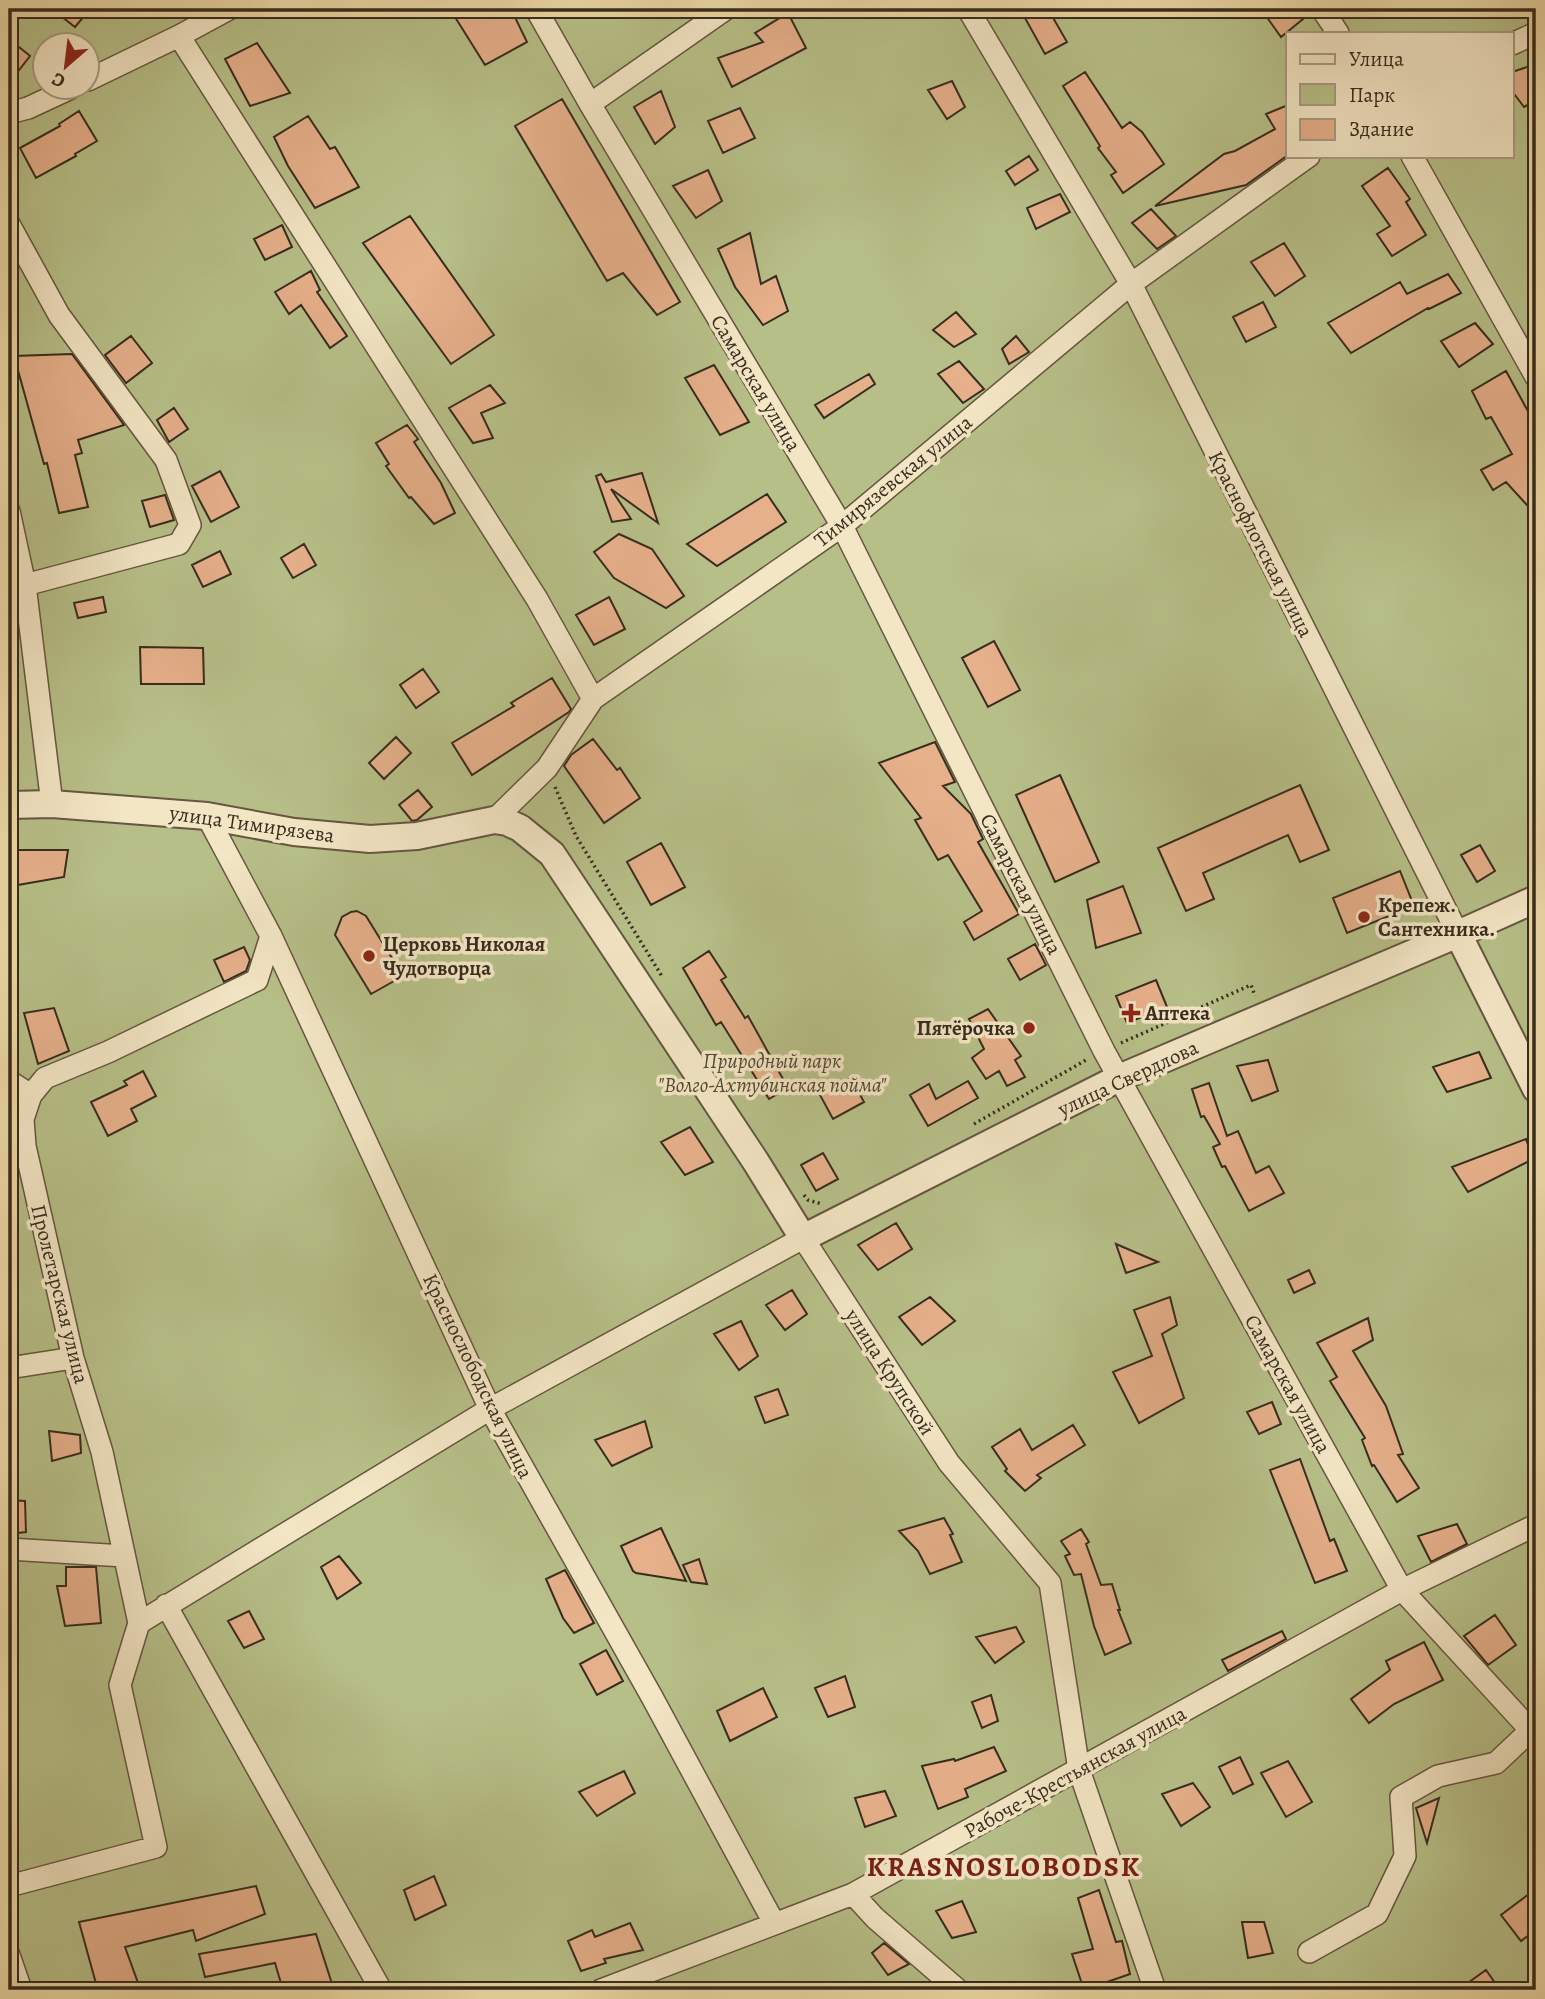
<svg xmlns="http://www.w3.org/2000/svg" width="1545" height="1999" font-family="Alegreya,serif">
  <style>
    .green { fill: #b7bf88; stroke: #777653; stroke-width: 2; fill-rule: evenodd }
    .building { fill: #e6b08b; stroke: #372c1e; stroke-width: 2 }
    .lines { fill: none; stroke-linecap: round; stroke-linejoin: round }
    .minor-casing { stroke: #645740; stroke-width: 24 }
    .tertiary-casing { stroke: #645740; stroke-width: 30 }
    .path { stroke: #372c1e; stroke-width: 3.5; stroke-dasharray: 2 3.5; stroke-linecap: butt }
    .minor { stroke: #f3e6c5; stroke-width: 21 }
    .tertiary { stroke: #f3e6c5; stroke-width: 26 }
    .poi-dot { fill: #8f2418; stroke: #f3e6c5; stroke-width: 2.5 }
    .labels { text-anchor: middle; stroke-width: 7; stroke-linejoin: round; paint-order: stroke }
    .street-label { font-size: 21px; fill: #372c1e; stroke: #f3e6c5 }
    .poi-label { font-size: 21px; font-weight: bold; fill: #372c1e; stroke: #f3e6c5; text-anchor: start }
    .park-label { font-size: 21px; font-style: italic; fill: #514933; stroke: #f3e6c5 }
    .district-label { font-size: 28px; font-weight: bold; letter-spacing: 2px; fill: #7a1f14; stroke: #f3e6c5 }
  </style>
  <rect width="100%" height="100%" fill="#ecd9a6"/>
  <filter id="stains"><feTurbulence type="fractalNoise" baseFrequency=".00286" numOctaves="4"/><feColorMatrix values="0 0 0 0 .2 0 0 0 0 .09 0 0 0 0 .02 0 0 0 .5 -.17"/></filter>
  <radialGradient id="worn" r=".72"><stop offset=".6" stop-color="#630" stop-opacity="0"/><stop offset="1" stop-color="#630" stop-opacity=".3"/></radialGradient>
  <path class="green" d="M9,9H1536V1990H9ZM1288,33H1512V156H1288ZM46,46H88V88H46Z"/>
  <path class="building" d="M52,9H90L75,27Z
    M450,9H511L527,42L485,65Z
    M1020,9H1048L1067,42L1045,54Z
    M1261,9H1296L1303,19L1281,37Z
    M788,13L806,48L732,87L718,58L763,42L755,33Z
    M9,39L30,56L9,83Z
    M257,43L290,93L250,106L225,59Z
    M1536,64V100L1524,107L1512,91V72Z
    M1085,72L1122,128L1130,122L1142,132L1164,164L1123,193L1111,175L1116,172L1098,148L1100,146L1063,86Z
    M952,81L965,107L947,119L928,90Z
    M661,91L675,127L655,144L634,107Z
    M562,99L680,302L657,315L623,273L607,281L515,126Z
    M1288,105V155L1246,185L1155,206L1224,154L1235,151L1275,129L1266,114Z
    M740,108L755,138L723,153L708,121Z
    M79,111L97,141L75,154L76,156L36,178L20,148L60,126L59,124Z
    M308,116L330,149L335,147L359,187L315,208L288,166L274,137Z
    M1029,156L1038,170L1015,185L1006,171Z
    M1388,168L1410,199L1406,202L1426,235L1392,256L1377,234L1390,226L1362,186Z
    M708,170L722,201L696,218L673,186Z
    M1060,194L1070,212L1036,229L1027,208Z
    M1151,209L1176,236L1157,249L1132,223Z
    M410,216L494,335L451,364L363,243Z
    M282,225L292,247L265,260L254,239Z
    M750,233L761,284L776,276L788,311L763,325L735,287L718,249Z
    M1284,243L1305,276L1275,296L1251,262Z
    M311,271L320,290L317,292L347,336L330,348L301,305L289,314L275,292Z
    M1448,274L1461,293L1429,309L1428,308L1351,353L1328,323L1400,282L1407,294Z
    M1263,302L1276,327L1246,342L1233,317Z
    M956,312L976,334L954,347L933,330Z
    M1475,323L1493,344L1459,367L1441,341Z
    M131,336L152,363L126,383L105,355Z
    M1016,336L1029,352L1009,364L1002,349Z
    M72,354L124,425L78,440L82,453L75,455L88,507L59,513L47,463L44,464L14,356Z
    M959,361L984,389L963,403L938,374Z
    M714,365L749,422L720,435L685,378Z
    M1506,371L1536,426V515L1506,482L1493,490L1481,470L1512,454L1491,417L1486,419L1472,391Z
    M869,374L875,384L824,418L815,405Z
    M490,385L505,403L481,413L493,438L473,443L449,408Z
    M174,408L188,429L169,442L157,420Z
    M407,425L418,439L414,442L441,483L455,513L434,524L411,497L409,498L386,466L389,464L376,443Z
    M220,471L239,507L211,522L192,486Z
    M642,473L658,523L611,489L631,519L612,522L596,476L601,474L606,482Z
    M767,494L786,522L717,566L687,544Z
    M165,495L174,520L150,527L142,501Z
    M619,534L652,549L684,596L666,608L614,578L594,552Z
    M304,544L316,565L293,578L281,558Z
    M220,551L231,574L203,587L192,565Z
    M103,597L106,612L78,618L74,603Z
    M609,597L625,629L594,645L576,615Z
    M994,641L1020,690L988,707L962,658Z
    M140,647L203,648L204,684H141Z
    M423,669L439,692L416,708L400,685Z
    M552,678L571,709L569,712L472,775L452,743L514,706L511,703Z
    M396,737L411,753L384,779L369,763Z
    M593,739L617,770L620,768L640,798L604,823L564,766L571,755Z
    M935,742L955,782L943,786L971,814L983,839L978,842L1019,914L974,940L964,922L982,911L948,855L938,860L915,820L921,818L879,763Z
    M1060,775L1099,862L1055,882L1016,795Z
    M1300,785L1329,850L1300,862L1288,835L1203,873L1214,899L1186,911L1158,848Z
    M418,790L432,807L417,820L412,821L399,805Z
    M661,843L685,887L651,905L627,862Z
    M1480,845L1495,871L1477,882L1461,855Z
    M13,850H68L64,877L12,886Z
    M1400,871L1414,906L1347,933L1333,898Z
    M1123,886L1141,933L1096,948L1087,900Z
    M357,911L366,916L403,976L371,994L335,935L342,917L351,912Z
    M1035,944L1046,965L1020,980L1008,959Z
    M244,947L250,960L246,971L224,982L214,960Z
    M709,951L726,977L721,980L745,1018L748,1016L788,1088L769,1099L721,1022L716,1025L683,968Z
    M1156,980L1167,1007L1127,1023L1116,996Z
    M54,1008L69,1051L38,1064L24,1013Z
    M988,1009L1021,1056L1015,1060L1025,1077L1007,1086L999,1071L986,1079L972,1058L984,1049L969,1019Z
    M1479,1052L1491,1078L1447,1092L1433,1067Z
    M1268,1060L1278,1091L1252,1101L1237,1066Z
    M143,1071L156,1096L131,1109L137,1121L108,1136L91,1102L127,1085L124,1081Z
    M851,1078L864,1102L833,1119L820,1095Z
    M968,1081L978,1098L928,1126L910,1095L929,1084L936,1099Z
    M1209,1083L1227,1136L1238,1131L1256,1173L1269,1166L1284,1193L1249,1211L1225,1166L1222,1167L1213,1147L1220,1144L1204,1116L1201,1117L1192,1089Z
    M690,1127L713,1162L685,1175L661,1142Z
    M1526,1139L1533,1159L1468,1192L1452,1167Z
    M823,1153L838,1179L816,1191L801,1165Z
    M896,1223L912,1249L878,1270L858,1245Z
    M1116,1244L1158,1262L1126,1273Z
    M1309,1270L1315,1283L1294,1293L1288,1280Z
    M792,1290L807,1314L785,1330L766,1305Z
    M930,1297L955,1321L922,1345L899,1317Z
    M1170,1297L1177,1325L1162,1334L1184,1398L1139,1423L1113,1372L1152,1356L1134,1310Z
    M1368,1318L1373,1340L1353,1351L1386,1406L1403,1454L1398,1455L1419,1488L1397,1502L1374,1465L1372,1466L1362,1440L1365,1438L1330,1381L1337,1377L1317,1343Z
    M741,1321L758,1356L739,1370L714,1334Z
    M778,1389L788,1415L765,1423L755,1397Z
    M1272,1402L1281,1424L1259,1434L1247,1412Z
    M645,1421L652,1447L612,1466L595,1440Z
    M1073,1425L1085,1445L1037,1475L1041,1478L1025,1491L1005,1471L1007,1469L992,1447L1020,1429L1032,1450Z
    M49,1431L80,1435L81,1453L52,1461Z
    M1300,1459L1330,1541L1334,1539L1347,1571L1315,1583L1270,1470Z
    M9,1500L25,1501L26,1532L9,1534Z
    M944,1518L953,1534L950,1535L962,1562L930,1574L918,1551L899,1531Z
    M1457,1524L1467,1544L1431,1562L1418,1536Z
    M661,1528L686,1581L636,1573L633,1571L621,1546Z
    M1081,1529L1089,1542L1086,1544L1101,1585L1112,1584L1120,1610H1118L1131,1643L1105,1655L1094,1626L1081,1574L1074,1575L1065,1556L1070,1554L1061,1541Z
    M339,1556L361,1583L337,1599L321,1567Z
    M699,1559L707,1584L691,1582L683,1565Z
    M66,1567H96L101,1623L65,1626L57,1586H66Z
    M565,1570L594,1623L574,1633L563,1618L546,1579Z
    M249,1611L264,1639L244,1648L228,1621Z
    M1495,1615L1516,1645L1488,1665L1464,1636Z
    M1016,1627L1024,1642L995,1663L976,1637Z
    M1282,1631L1286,1639L1228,1671L1222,1660Z
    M1424,1642L1443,1680L1394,1704L1369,1723L1351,1699L1390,1670L1386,1661Z
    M606,1650L623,1681L597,1695L580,1664Z
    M845,1676L855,1707L828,1717L815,1688Z
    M763,1688L777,1717L730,1741L717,1711Z
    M991,1695L998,1721L982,1728L972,1702Z
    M994,1747L1006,1771L965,1789L968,1797L938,1809L922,1766L954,1759L955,1761Z
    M1240,1757L1253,1784L1233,1794L1219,1767Z
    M1288,1761L1312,1802L1286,1817L1261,1773Z
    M624,1771L635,1793L597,1816L579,1792Z
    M1193,1783L1210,1807L1181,1826L1162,1794Z
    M885,1791L896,1816L865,1827L855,1798Z
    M1439,1798L1427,1843L1416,1808Z
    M434,1876L446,1905L415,1920L404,1890Z
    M256,1886L265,1914L196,1941L193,1930L125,1947L138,1983L97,1987L79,1922Z
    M1099,1890L1116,1942L1122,1941L1130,1974L1084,1990L1072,1954L1093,1949L1078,1898Z
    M1529,1894L1536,1904V1930L1521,1941L1501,1915Z
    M962,1901L976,1932L952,1938L936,1911Z
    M1242,1922H1264L1273,1953L1248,1958Z
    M630,1923L643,1950L604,1959L606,1963L581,1971L568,1941L592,1930L595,1937Z
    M316,1934L334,1990H283L275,1963L205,1977L199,1954Z
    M884,1943L909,1964L888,1975L872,1953Z
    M1486,1970L1500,1990H1458Z"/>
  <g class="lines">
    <g class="minor-casing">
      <path id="minor" d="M536,9L590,104L842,526L1104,1051L1402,1590L1536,1736
        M968,9L1131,284L1458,934
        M1322,9L1338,33
        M179,36L537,599L593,699
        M1512,44L1536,33
        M88,80L179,36L229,9
        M590,104L726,9
        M9,113L28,108L71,88
        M1412,156L1536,377
        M9,224L59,315L166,460L190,525L179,544L25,585
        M9,511L25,585L52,804
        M207,816L271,936L490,1409L652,1697L774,1923
        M494,820L547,768L593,699L842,526L1131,284L1309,156
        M9,1081L31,1095
        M9,1368L73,1358
        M9,1549L124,1556
        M166,1605L381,1990
        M139,1623L102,1452L73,1358L25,1146L23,1119L31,1095L45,1078L108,1052L257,980L271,936
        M9,1886L156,1847L120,1685L139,1623L490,1409L803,1238L949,1463L1050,1583L1079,1770L1155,1990
        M853,1894L875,1918L958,1990
        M1309,1952L1377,1914L1405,1856L1401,1797L1438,1776L1496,1763L1531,1730
        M9,1955L21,1990
        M601,1990L853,1894L1402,1590L1536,1525"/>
    </g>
    <g class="tertiary-casing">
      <path id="tertiary" d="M9,805L52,804L207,816L294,832L370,839L417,836L494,820L507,822L520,828L552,854L756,1162L803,1238L1119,1078L1458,934L1536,899
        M1458,934L1536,1089"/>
    </g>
    <path class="path" d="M555,787L576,836L663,978
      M1121,1043L1251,985L1255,996
      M974,1124L1086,1060
      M804,1195L808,1200L822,1204"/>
    <use href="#minor" class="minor"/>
    <use href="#tertiary" class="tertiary"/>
  </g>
  <g class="poi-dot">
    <circle cx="1364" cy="917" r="7"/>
    <circle cx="369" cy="956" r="7"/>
    <path d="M1127.5 1002.5h7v7h7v7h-7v7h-7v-7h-7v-7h7z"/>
    <circle cx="1029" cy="1028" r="7"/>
  </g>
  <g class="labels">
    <g class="street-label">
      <text transform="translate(756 383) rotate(59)" y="7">Самарская улица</text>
      <text transform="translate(893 481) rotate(-39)" y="7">Тимирязевская улица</text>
      <text transform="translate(1261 544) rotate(63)" y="7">Краснофлотская улица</text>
      <text transform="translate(252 824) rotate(8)" y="7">улица Тимирязева</text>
      <text transform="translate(1021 884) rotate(63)" y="7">Самарская улица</text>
      <text transform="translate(1128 1078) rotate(-25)" y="7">улица Свердлова</text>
      <text transform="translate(60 1294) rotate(76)" y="7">Пролетарская улица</text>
      <text transform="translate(890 1372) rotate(57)" y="7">улица Крупской</text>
      <text transform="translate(478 1376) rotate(64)" y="7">Краснослободская улица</text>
      <text transform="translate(1288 1384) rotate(61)" y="7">Самарская улица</text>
      <text transform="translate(1075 1772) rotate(-29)" y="7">Рабоче-Крестьянская улица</text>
    </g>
    <g class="poi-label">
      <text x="1378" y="912">Крепеж.<tspan x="1378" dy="24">Сантехника.</tspan></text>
      <text x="383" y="951">Церковь Николая<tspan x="383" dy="24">Чудотворца</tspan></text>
      <text x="1145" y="1020">Аптека</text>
      <text x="1015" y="1035" text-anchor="end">Пятёрочка</text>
    </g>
    <g class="park-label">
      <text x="772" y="1068">Природный парк<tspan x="772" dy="24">"Волго-Ахтубинская пойма"</tspan></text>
    </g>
    <g class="district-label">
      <text x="1004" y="1876">KRASNOSLOBODSK</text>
    </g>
  </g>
  <rect width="1545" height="1999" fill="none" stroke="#ecd9a6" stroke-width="35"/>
  <rect x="10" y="10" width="1524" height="1978" fill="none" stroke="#372c1e" stroke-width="3.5"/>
  <rect x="18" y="18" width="1510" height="1964" fill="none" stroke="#372c1e" stroke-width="2"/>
  <rect x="1286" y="32" width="228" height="126" fill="#f3e6c5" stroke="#a89c82" stroke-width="2"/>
  <rect x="1300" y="54" width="35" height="10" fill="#f3e6c5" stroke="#a89c82" stroke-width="2"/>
  <text x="1349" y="66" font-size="21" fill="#372c1e">Улица</text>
  <rect x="1300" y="84" width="35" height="21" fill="#b7bf88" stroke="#a89c82" stroke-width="2"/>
  <text x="1349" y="102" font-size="21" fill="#372c1e">Парк</text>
  <rect x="1300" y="119" width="35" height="21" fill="#e6b08b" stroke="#a89c82" stroke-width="2"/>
  <text x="1349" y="136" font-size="21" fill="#372c1e">Здание</text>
  <g transform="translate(66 66) rotate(208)"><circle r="33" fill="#f3e6c5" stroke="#a89c82" stroke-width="2"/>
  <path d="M0-5L12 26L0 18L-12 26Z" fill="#8f2418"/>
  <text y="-10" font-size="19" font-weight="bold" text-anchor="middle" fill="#372c1e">С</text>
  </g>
  <rect width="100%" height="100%" filter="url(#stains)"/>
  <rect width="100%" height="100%" fill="url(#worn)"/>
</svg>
